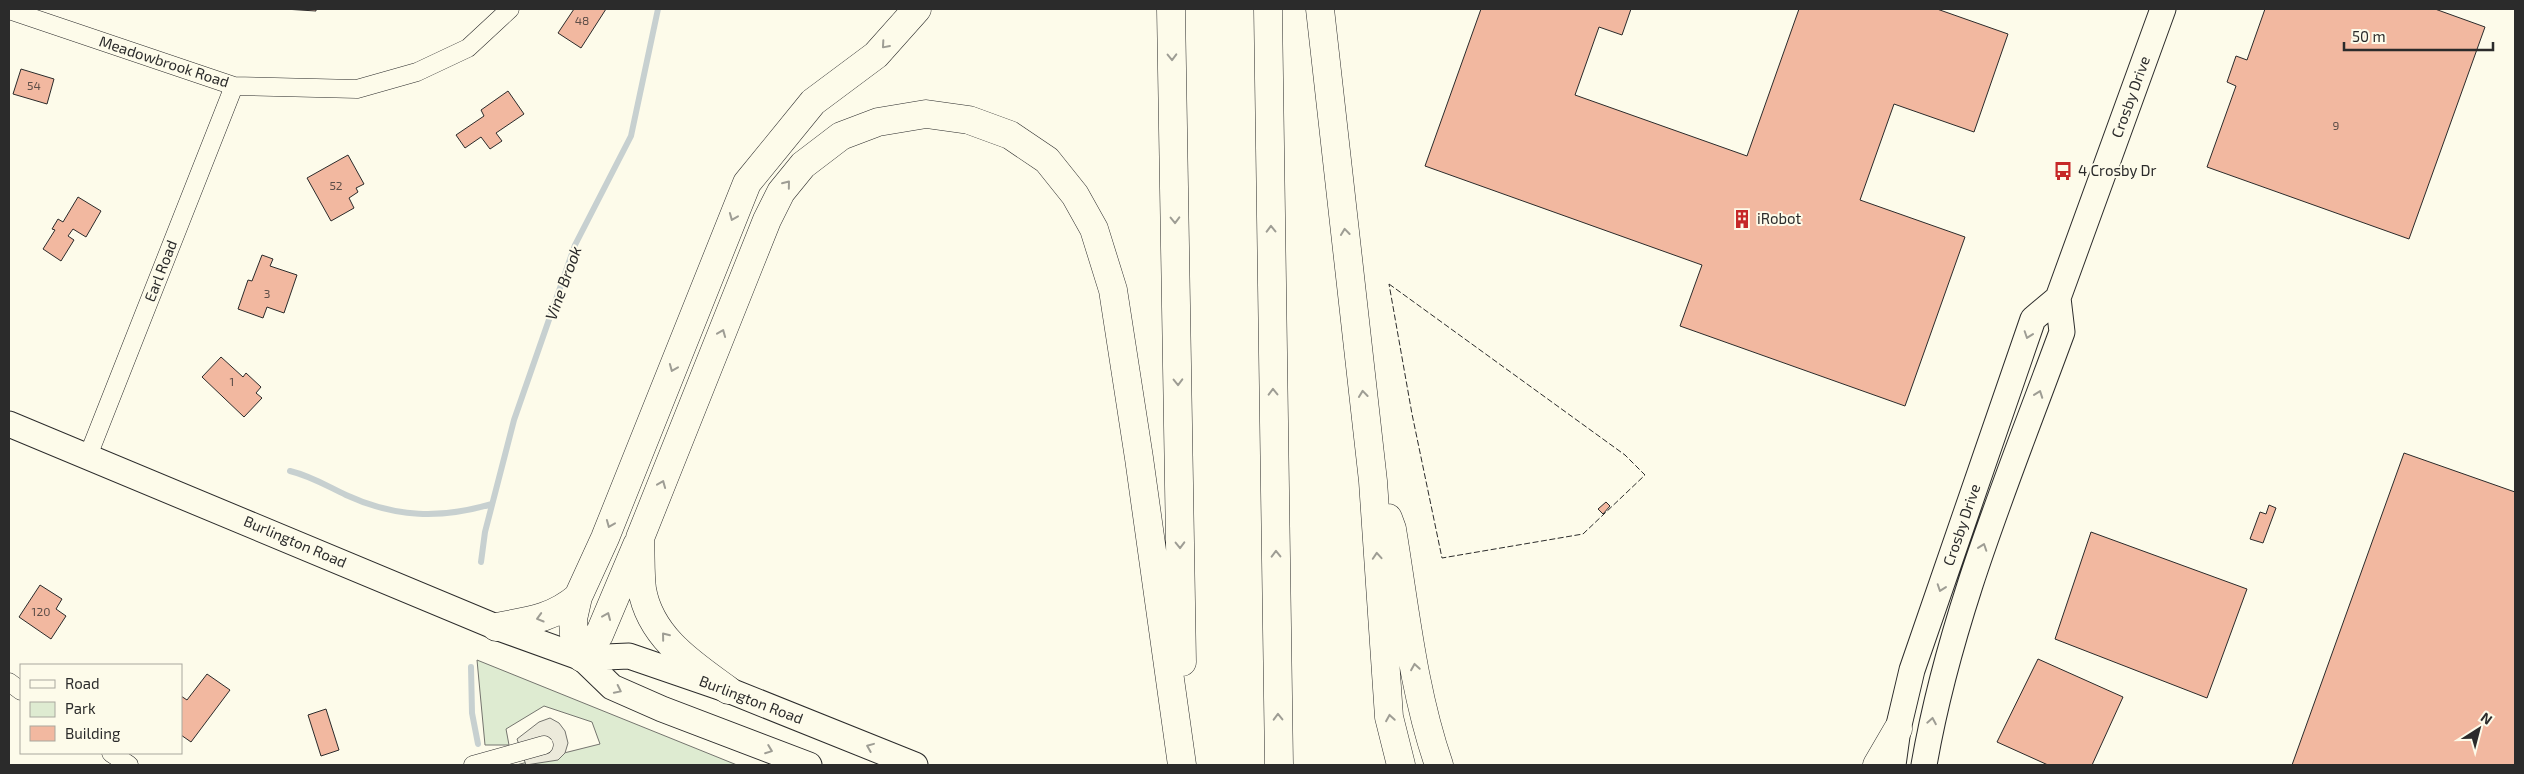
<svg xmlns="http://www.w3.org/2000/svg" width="2524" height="774" font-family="'Exo 2',sans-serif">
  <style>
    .green { fill: #deebd1; stroke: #74746e }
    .parking { fill: #eceadb; stroke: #74746e }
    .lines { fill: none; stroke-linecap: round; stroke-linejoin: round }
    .stream { stroke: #c7d0d0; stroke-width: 6 }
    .building { fill: #f2b8a0; stroke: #2b2b2b }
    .street-casing { stroke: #2b2b2b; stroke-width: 19 }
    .secondary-casing { stroke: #2b2b2b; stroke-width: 27 }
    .highway-casing { stroke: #2b2b2b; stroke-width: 29 }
    .street { stroke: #fdfbea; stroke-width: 18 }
    .secondary { stroke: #fdfbea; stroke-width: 25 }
    .highway { stroke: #fdfbea; stroke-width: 28 }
    .fence { stroke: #2b2b2b; stroke-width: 1; stroke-dasharray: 6 2.5; stroke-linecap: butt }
    .oneway { stroke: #9e9d94 }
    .labels { text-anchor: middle; stroke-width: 4; stroke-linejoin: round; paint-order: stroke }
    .number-label { font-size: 12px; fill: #5d4e48 }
    .street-label { font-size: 15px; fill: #2b2b2b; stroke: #fdfbea }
    .poi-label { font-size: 15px; fill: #2b2b2b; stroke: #fdfbea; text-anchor: start }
    .water-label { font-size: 16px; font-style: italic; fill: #2b2b2b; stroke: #fdfbea }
  </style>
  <rect width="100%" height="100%" fill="#fdfbea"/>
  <path class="green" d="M477,660L737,765H516L600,744L592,722L544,706L506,729L509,745H485Z"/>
  <path class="parking" d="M550,718L559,723L565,731L568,743L565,753L558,760L526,765L517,739L539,722Z"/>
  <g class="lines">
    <path class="stream" d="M290,471C311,476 327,486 346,495C396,518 441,519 492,504
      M481,562L485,532L514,420L575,245L631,136L658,9
      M471,667L472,713L478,744"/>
  </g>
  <path class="building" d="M284,9H316V11Z
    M574,9H606L581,48L558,33Z
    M1481,9H1631L1622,35L1599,27L1575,95L1747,156L1799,9H1937L2008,34L1974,132L1894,104L1860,200L1965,237L1905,406L1680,326L1702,265L1425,166Z
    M2265,9H2435L2485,27L2409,239L2207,167L2236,86L2227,82L2236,56L2247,60Z
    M21,69L54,79L47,104L13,94Z
    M508,91L524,114L496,133L502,141L490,149L481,137L465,148L456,135L484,116L481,110Z
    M348,155L364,184L356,188L358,192L349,198L354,208L331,221L307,178Z
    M78,197L101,211L86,237L73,229L68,236L74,240L61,261L43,249L55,230L52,229L58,219L63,222Z
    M262,255L273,259L270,266L297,275L284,313L267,307L263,318L238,309L248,280L252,281Z
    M221,357L243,377L246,373L261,387L256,393L262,398L244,417L202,377Z
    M2404,453L2515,492V765H2292Z
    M1606,502L1610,506L1603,514L1598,509Z
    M2269,505L2276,508L2263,543L2250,539L2260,512L2266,514Z
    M2091,532L2247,589L2207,698L2055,639Z
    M40,585L62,599L56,609L66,616L51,639L19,617Z
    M2038,659L2123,697L2092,765H2048L1997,742Z
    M207,674L230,690L191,742L181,735V696L187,700Z
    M326,709L339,750L321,756L308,715Z"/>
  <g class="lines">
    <g class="street-casing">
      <path id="street" d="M9,10L234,86L357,89L417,72L468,48L510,9
        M88,456L234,86
        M9,682L21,691
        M111,753L129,765
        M473,765L544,745"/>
    </g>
    <g class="secondary-casing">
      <path id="secondary" d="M9,424L496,627L582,658L629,656L728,690L915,765
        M582,658L612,687L662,709L809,765
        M1893,765L1898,729L1912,670L2033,319L2058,298
        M1924,765C1950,615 2010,474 2062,332L2058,298L2163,9"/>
    </g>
    <g class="highway-casing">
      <path id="highway" d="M1171,9L1182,662
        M1268,9L1279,765
        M1320,9L1373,481L1389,717L1401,765
        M1388,518L1392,529C1405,608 1413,690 1439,765
        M496,627C528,621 552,619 578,597
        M582,658L574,635L573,619L578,597L605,538L747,183L813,102L876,55L917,9
        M582,658L599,635L637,545
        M728,690C692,664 650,637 642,589C640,573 641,555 640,538L767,220L781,192L803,165L841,136L878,122L926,114L969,120L1010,135L1047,160L1075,195L1094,229L1113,290L1139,458L1182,765
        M1877,765L1898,729"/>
    </g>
    <use href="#street" class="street"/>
    <use href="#secondary" class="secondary"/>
    <use href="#highway" class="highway"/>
    <path class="fence" d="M1389,284L1625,455L1645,475L1583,534L1442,558L1412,414Z"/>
  </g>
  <defs><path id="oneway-chevron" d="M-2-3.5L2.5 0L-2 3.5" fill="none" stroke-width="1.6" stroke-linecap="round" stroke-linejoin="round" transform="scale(1.25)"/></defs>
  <g class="oneway">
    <use href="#oneway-chevron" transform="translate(885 45) rotate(131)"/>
    <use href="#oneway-chevron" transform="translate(1172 57) rotate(89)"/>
    <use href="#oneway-chevron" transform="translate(787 184) rotate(-51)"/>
    <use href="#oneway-chevron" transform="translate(733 217) rotate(112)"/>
    <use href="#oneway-chevron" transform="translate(1175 220) rotate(89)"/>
    <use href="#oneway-chevron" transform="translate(1271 229) rotate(-91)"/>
    <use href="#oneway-chevron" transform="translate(1345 232) rotate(-96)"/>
    <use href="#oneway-chevron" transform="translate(722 333) rotate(-68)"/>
    <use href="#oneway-chevron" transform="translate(2028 335) rotate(109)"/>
    <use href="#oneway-chevron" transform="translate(673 368) rotate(112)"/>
    <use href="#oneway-chevron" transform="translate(1178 382) rotate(89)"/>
    <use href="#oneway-chevron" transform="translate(1273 392) rotate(-91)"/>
    <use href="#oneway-chevron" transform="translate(1363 394) rotate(-96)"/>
    <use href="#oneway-chevron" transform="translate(2039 394) rotate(-70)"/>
    <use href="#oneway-chevron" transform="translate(662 484) rotate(-68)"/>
    <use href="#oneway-chevron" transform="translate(610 524) rotate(112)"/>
    <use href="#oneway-chevron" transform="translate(1180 545) rotate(89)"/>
    <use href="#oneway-chevron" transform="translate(1983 547) rotate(-71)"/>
    <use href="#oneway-chevron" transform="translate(1276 554) rotate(-91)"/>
    <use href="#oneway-chevron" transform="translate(1377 556) rotate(-94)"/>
    <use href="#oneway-chevron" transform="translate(1941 588) rotate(109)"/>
    <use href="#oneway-chevron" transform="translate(607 616) rotate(-67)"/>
    <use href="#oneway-chevron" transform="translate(540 618) rotate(164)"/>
    <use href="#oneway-chevron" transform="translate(665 636) rotate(-129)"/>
    <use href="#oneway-chevron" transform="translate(1415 667) rotate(-99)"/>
    <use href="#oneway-chevron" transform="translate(618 690) rotate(26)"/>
    <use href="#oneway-chevron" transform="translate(1278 717) rotate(-91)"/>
    <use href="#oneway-chevron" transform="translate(1390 718) rotate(-99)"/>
    <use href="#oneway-chevron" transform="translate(1932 721) rotate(-80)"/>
    <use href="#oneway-chevron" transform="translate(870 747) rotate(-158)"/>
    <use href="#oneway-chevron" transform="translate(769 750) rotate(21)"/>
  </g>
  <defs>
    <g id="bus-bare" transform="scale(1.5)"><path d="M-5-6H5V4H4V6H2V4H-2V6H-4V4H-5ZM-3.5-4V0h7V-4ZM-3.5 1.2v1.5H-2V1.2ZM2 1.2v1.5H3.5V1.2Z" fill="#c62828" stroke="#fdfbea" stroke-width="2.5" paint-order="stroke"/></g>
    <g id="building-bare" transform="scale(1.5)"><path d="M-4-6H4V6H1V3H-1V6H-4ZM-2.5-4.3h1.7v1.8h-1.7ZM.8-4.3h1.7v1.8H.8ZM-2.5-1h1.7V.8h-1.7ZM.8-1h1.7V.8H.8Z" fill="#c62828" stroke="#fdfbea" stroke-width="2.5" paint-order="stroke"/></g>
  </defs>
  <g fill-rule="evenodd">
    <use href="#bus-bare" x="2063" y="171"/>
    <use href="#building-bare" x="1742" y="219"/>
  </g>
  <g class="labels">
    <g class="number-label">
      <text x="582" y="25">48</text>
      <text x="34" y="90">54</text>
      <text x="2336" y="130">9</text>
      <text x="336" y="190">52</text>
      <text x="267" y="298">3</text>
      <text x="232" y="386">1</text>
      <text x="41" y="616">120</text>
    </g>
    <g class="street-label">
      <text transform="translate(164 62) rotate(18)" y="5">Meadowbrook Road</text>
      <text transform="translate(2131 97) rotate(-70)" y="5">Crosby Drive</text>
      <text transform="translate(161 271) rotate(-69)" y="5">Earl Road</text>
      <text transform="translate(1962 525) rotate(-71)" y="5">Crosby Drive</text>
      <text transform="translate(295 542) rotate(23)" y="5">Burlington Road</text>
      <text transform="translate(751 700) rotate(21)" y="5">Burlington Road</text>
    </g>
    <g class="poi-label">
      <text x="2078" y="176">4 Crosby Dr</text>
      <text x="1757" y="224">iRobot</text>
    </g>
    <g class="water-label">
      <text transform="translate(563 283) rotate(-70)" y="6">Vine Brook</text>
    </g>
  </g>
  <rect width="2524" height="774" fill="none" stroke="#2b2b2b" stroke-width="20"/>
  <rect x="20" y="664" width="162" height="90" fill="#fdfbea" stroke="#a9a89e"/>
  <rect x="30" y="680" width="25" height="8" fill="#fdfbea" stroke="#a9a89e"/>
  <text x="65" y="689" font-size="15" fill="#2b2b2b">Road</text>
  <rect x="30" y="702" width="25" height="15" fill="#deebd1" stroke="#a9a89e"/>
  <text x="65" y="714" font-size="15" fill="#2b2b2b">Park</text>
  <rect x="30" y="726" width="25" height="15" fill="#f2b8a0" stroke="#a9a89e"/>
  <text x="65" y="739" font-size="15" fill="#2b2b2b">Building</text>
  <g transform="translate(2479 729) rotate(36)" stroke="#fdfbea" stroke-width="4" paint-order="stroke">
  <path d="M0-4L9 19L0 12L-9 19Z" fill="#2b2b2b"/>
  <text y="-8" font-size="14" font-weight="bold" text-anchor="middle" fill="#2b2b2b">N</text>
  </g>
  <path d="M2344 42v8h149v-8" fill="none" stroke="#2b2b2b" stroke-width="2.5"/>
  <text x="2352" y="42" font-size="15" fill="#2b2b2b" stroke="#fdfbea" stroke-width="4" paint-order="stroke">50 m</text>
</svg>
